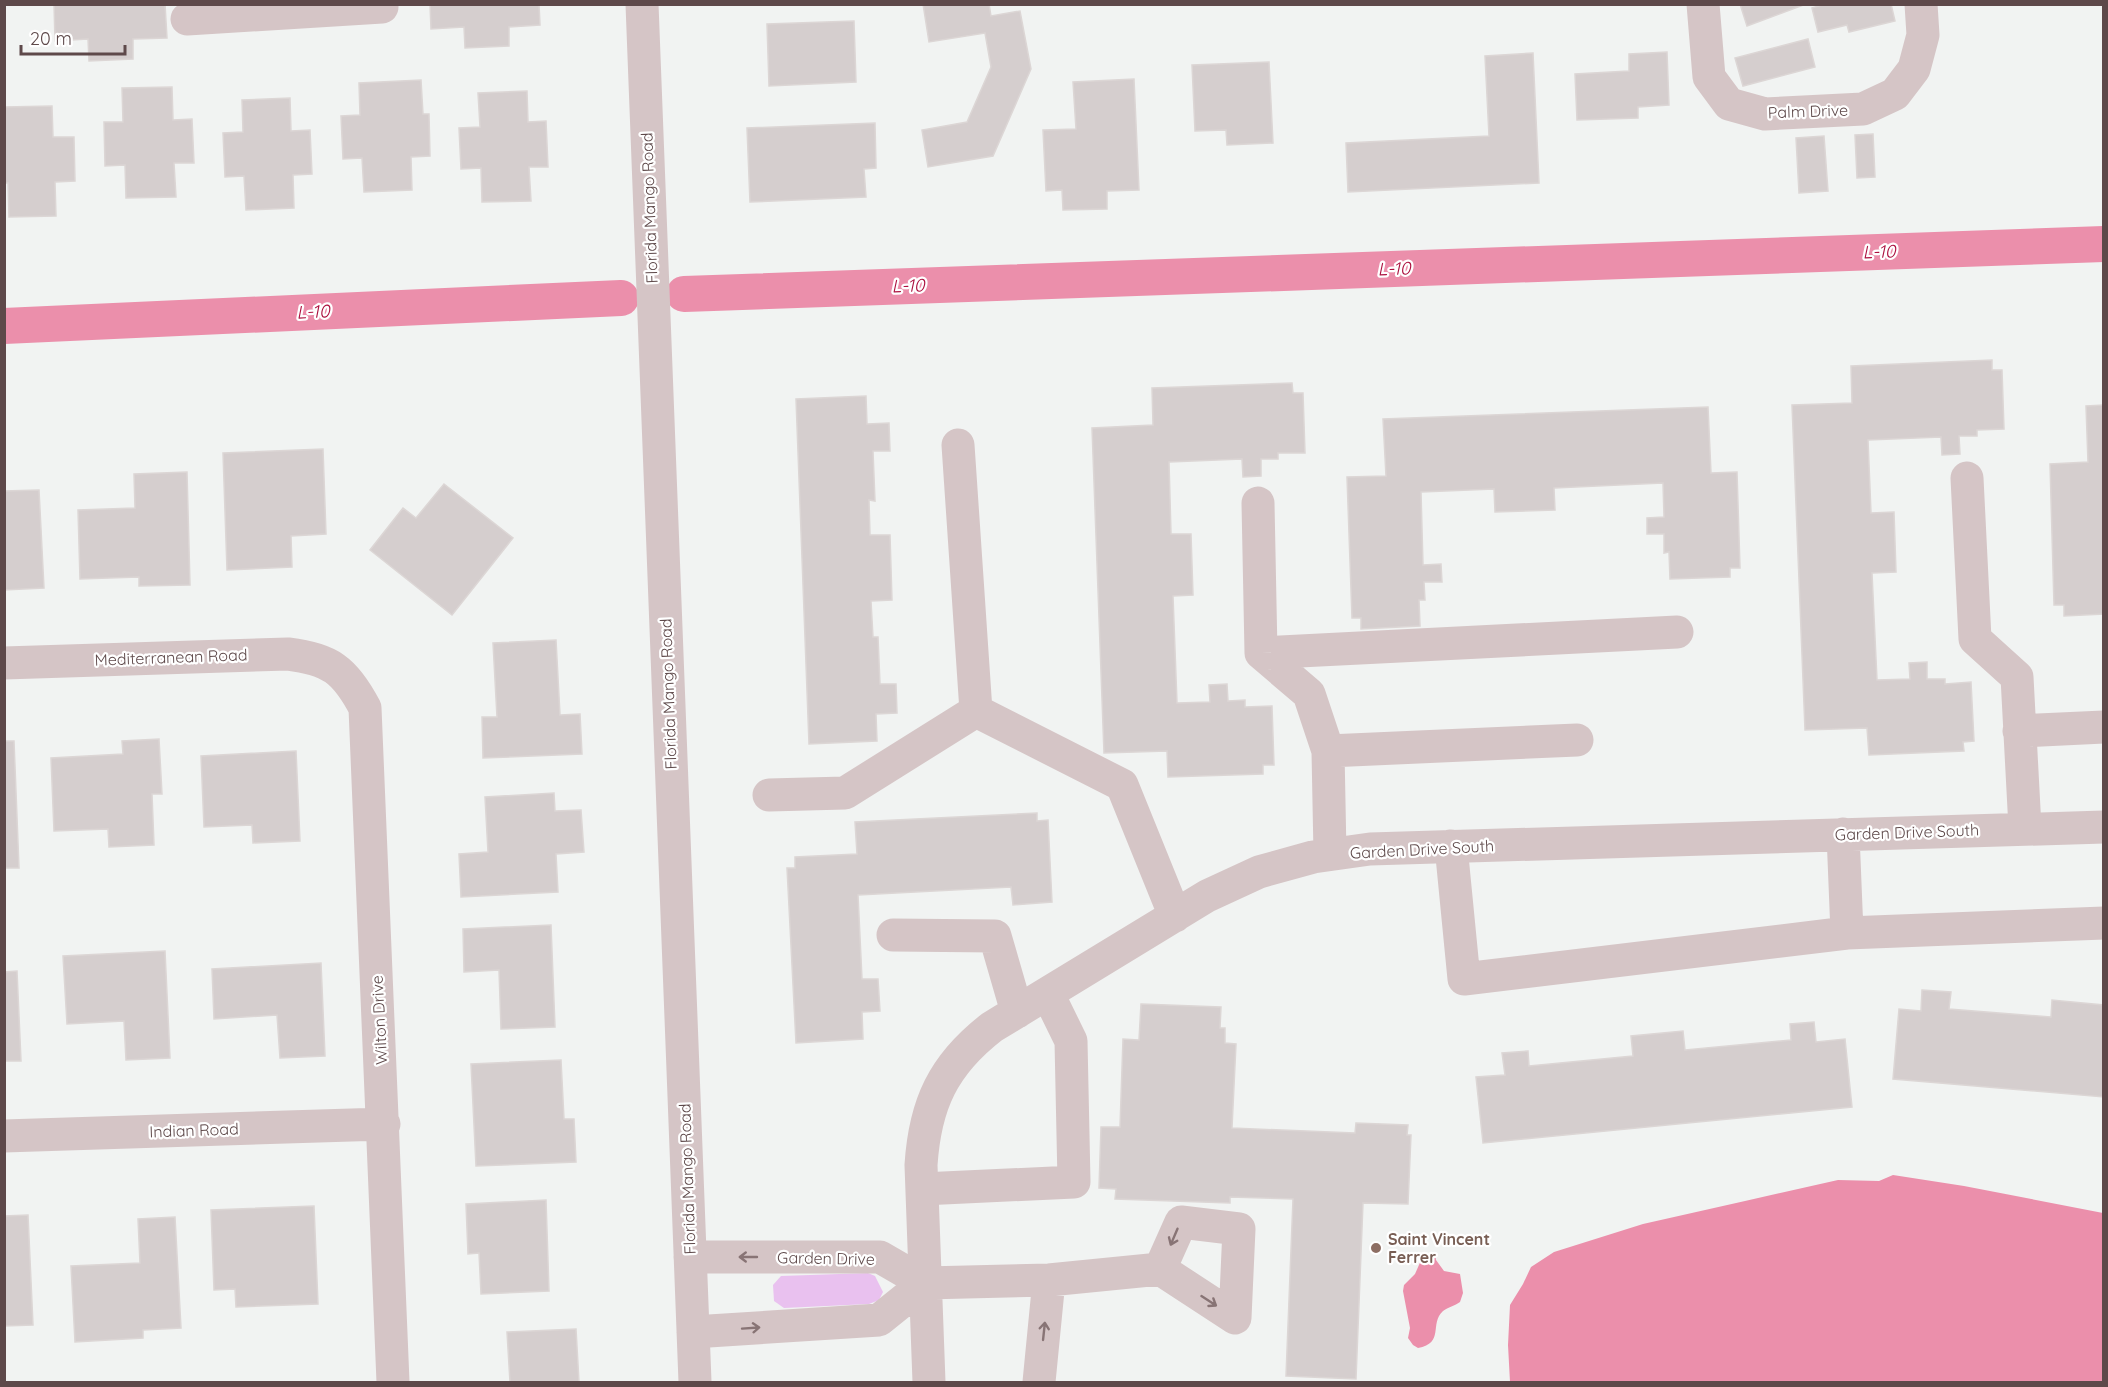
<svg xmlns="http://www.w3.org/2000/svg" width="2108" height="1387" font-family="Quicksand,sans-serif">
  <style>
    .green { fill: #e9c1ef }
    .water { fill: #eb8fab }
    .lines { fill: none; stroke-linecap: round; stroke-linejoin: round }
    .canal { stroke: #eb8fab; stroke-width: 36 }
    .building { fill: #d5cece; stroke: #dcd6d5; stroke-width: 1.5 }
    .minor { stroke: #d5c5c6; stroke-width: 33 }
    .oneway { stroke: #887475 }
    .education-dot { fill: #8d6e63; stroke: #fff; stroke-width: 2 }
    .labels { text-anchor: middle; stroke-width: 4.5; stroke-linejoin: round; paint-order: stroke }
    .street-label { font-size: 16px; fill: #5e494a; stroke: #fff }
    .education-label { font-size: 16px; font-weight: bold; fill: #785e54; stroke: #fff; text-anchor: start }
    .water-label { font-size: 18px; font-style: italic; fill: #ab0f3e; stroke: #fff }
  </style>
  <rect width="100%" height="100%" fill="#f1f3f2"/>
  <path class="green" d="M868,1273L875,1276L883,1292L879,1300L869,1304L784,1308L774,1301L773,1285L781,1276Z"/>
  <path class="water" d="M1893,1175L1964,1186L2103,1213V1382H1510L1508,1345L1510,1305L1523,1284L1531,1267L1554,1252L1643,1224L1745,1201L1838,1180L1879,1181Z
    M1435,1253L1436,1260L1444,1271L1460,1274L1463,1293L1460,1302C1455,1306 1448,1307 1443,1311C1429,1324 1445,1343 1418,1348L1413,1345L1408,1338L1410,1328L1403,1291L1404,1285L1415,1274L1422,1258Z"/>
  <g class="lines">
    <path class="canal" d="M684,294L2104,244
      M4,326L621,298"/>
  </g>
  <path class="building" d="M54,4H165L167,38L133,39V59L89,61L88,39L55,41Z
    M430,4H539L540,25L509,27V46L465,48L464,27L431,29Z
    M923,4H989L991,16L1020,11L1031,69L993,156L928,167L922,130L967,122L991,67L985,33L929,42Z
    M1740,4H1806L1747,26Z
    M1825,4H1891L1895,21L1849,32L1847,25L1818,32L1812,8Z
    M854,21L856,82L769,86L767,24Z
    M1808,39L1815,67L1743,86L1735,58Z
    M1667,52L1669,105L1638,107V118L1577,120L1575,74L1629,71V54Z
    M1533,53L1539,183L1348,192L1346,143L1489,136L1485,56Z
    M1269,62L1273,143L1227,145L1226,130L1195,131L1192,65Z
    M1134,79L1139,190L1107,191V209L1063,210L1062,190L1046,191L1043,130L1076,129L1073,82Z
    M421,80L423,114H429L430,156L411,157L412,190L364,192L362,158L343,159L341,116L360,115L359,83Z
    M172,87L173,120L192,119L194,163H174L176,197L126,198L125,165L105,166L104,122H123L122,88Z
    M527,91L528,122L546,121L548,167H529L531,201L482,202L481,168L461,169L459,128L480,127L478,93Z
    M290,98L291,131L310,130L312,174L293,175L294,208L246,210L244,176L225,177L223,133L243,132L242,100Z
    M52,106L53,137H74L75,181L55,182L56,216L9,217L8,183H4L5,107Z
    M875,123L876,168L864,169L866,197L750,202L747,128Z
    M1873,134L1875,177L1857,178L1855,135Z
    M1824,136L1828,191L1799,193L1796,138Z
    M1992,360V370H2002L2004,429L1977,430V436H1959L1960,454L1942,455L1941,437L1868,440L1871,513L1894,512L1896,572L1872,573L1877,680L1910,679L1909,663L1927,662V679H1945V684L1971,682L1974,741L1963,742L1964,751L1869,755L1867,728L1805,730L1792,405L1852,403L1851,366Z
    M1292,383L1293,393H1303L1305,453H1278V459H1261V476L1243,477L1242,459L1169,462L1171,534H1191L1193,595L1173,596L1177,703L1210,702L1209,685L1227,684L1228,701L1245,700V707L1272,706L1274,765H1263V774L1168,777L1167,751L1104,753L1092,428L1153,425L1152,388Z
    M866,396L867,424L889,423L890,451H873L875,501L869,500L870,535H890L892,600L871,601L873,637H878L880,684H896L897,713L876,714L877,741L809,744L796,399Z
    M2104,405V614L2064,616V605H2054L2050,464L2088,462L2086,406Z
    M1708,407L1711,473L1737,472L1740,568H1730V577L1670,579L1669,552L1664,553V534H1647V518L1664,517L1663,483L1554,488L1555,510L1495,512L1494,489L1421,492L1423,565L1441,564L1442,582H1424L1425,600H1419L1420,626L1361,629V618H1352L1347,477L1386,476L1383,419Z
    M323,449L326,534L291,536L292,567L227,570L223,453Z
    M187,472L190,585L139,586V577L80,579L78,510L135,508L134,474Z
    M444,484L513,538L452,615L370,550L403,508L416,518Z
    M39,490L44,588L4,590V491Z
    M556,640L560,715L580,714L582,754L483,758L482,717H497L493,643Z
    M159,739L162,794H152L154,845L109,847L108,829L54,831L51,758L123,754L122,741Z
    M4,741H14L19,868H4Z
    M296,751L300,841L253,843L252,825L204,827L201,756Z
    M554,793L555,811L581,810L584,852L556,854L558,892L461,897L459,854L488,852L485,797Z
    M1037,813V821L1048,820L1052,902L1013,905L1011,887L858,895L862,979H878L880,1011L862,1012L863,1039L796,1043L787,868H795V857L857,854L855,822Z
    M551,925L555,1027L501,1029L499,970L464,972L463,929Z
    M165,951L170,1058L126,1060L124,1021L67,1024L63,956Z
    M321,963L325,1056L280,1058L277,1015L214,1019L212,969Z
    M17,971L21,1061H4V972Z
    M1922,990L1951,992L1949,1009L2051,1017L2052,1000L2104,1005V1097L1893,1079L1899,1009L1921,1011Z
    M1141,1004L1221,1007L1220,1028H1225V1043L1236,1044L1232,1128L1355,1133L1356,1123L1408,1125L1407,1135H1411L1408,1204L1363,1203L1356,1379L1286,1376L1293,1199L1230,1197V1203L1115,1199L1116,1189L1099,1188L1101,1127H1120L1123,1039L1139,1040Z
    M1814,1022L1816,1042L1845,1039L1852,1107L1483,1143L1476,1077L1505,1075L1502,1053L1528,1051L1529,1066L1633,1056L1631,1036L1683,1031L1685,1050L1791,1040L1790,1024Z
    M561,1060L564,1119H574L576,1162L476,1166L471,1064Z
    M546,1200L549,1291L481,1294L479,1253L468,1254L466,1204Z
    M314,1206L318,1304L236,1307L235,1289L214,1290L211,1210Z
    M28,1215L33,1325L4,1326V1216Z
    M175,1217L181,1328L143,1330V1338L75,1342L71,1266L140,1263L138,1219Z
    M576,1329L579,1382H510L507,1332Z"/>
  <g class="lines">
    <path class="minor" d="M642,4L695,1382
      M1703,4L1709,77L1729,104L1765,114L1863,109L1895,94L1914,69L1923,35L1921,4
      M187,19L382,7
      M958,445L976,711L1122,785L1175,916
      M1967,478L1975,639L2017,677L2025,828
      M1258,503L1261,653L1309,694L1328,751L1330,854
      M1261,653L1677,632
      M4,663L288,654C330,659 345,670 365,708L393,1382
      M2019,731L2104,727
      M1328,751L1577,740
      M769,795L845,793L976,711
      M1843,834L1847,933
      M1451,846L1464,979L1847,933L2104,923
      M893,935L995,936L1017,1012
      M4,1136L384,1124
      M922,1189L1074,1182L1071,1041L1048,994
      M690,1257H880L925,1283
      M925,1283L1049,1280L1160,1269L1235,1318L1239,1229L1181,1222L1160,1269
      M693,1332L879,1320L925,1283
      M929,1382L921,1165C925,1104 943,1065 992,1027L1207,896L1259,872L1313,857L1370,849L2104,827
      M1039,1382L1049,1280"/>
  </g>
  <defs><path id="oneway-shaft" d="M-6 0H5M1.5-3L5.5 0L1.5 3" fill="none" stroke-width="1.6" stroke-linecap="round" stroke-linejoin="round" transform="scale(1.5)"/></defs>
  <g class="oneway">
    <use href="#oneway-shaft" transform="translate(1174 1237) rotate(113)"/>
    <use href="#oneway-shaft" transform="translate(748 1257) rotate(-180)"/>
    <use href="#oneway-shaft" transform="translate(1209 1301) rotate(33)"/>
    <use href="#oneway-shaft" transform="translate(751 1328) rotate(-4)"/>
    <use href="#oneway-shaft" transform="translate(1044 1331) rotate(-84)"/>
  </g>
  <circle class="education-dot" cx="1376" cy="1248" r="6"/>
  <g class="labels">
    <g class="street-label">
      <text transform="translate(1808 111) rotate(-2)" y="6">Palm Drive</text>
      <text transform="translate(649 208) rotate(-92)" y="6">Florida Mango Road</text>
      <text transform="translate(171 657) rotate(-2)" y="6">Mediterranean Road</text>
      <text transform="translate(668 694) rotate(-92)" y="6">Florida Mango Road</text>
      <text transform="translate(1907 832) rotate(-2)" y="6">Garden Drive South</text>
      <text transform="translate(1422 849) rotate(-3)" y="6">Garden Drive South</text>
      <text transform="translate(379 1020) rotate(-93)" y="6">Wilton Drive</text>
      <text transform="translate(194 1130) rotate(-2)" y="6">Indian Road</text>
      <text transform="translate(687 1179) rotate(-92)" y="6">Florida Mango Road</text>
      <text transform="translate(826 1258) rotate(1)" y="6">Garden Drive</text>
    </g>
    <g class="education-label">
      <text x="1388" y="1245">Saint Vincent<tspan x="1388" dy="18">Ferrer</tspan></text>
    </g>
    <g class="water-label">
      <text transform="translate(1879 252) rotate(-2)" y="6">L-10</text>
      <text transform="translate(1394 269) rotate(-2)" y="6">L-10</text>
      <text transform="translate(908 286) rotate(-2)" y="6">L-10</text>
      <text transform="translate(313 312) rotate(-3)" y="6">L-10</text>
    </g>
  </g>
  <rect width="2108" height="1387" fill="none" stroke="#5e494a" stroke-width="12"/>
  <path d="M21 45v9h104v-9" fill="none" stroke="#5e494a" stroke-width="3"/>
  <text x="30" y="45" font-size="18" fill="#5e494a" stroke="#ffffff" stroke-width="4.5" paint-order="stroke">20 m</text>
</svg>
